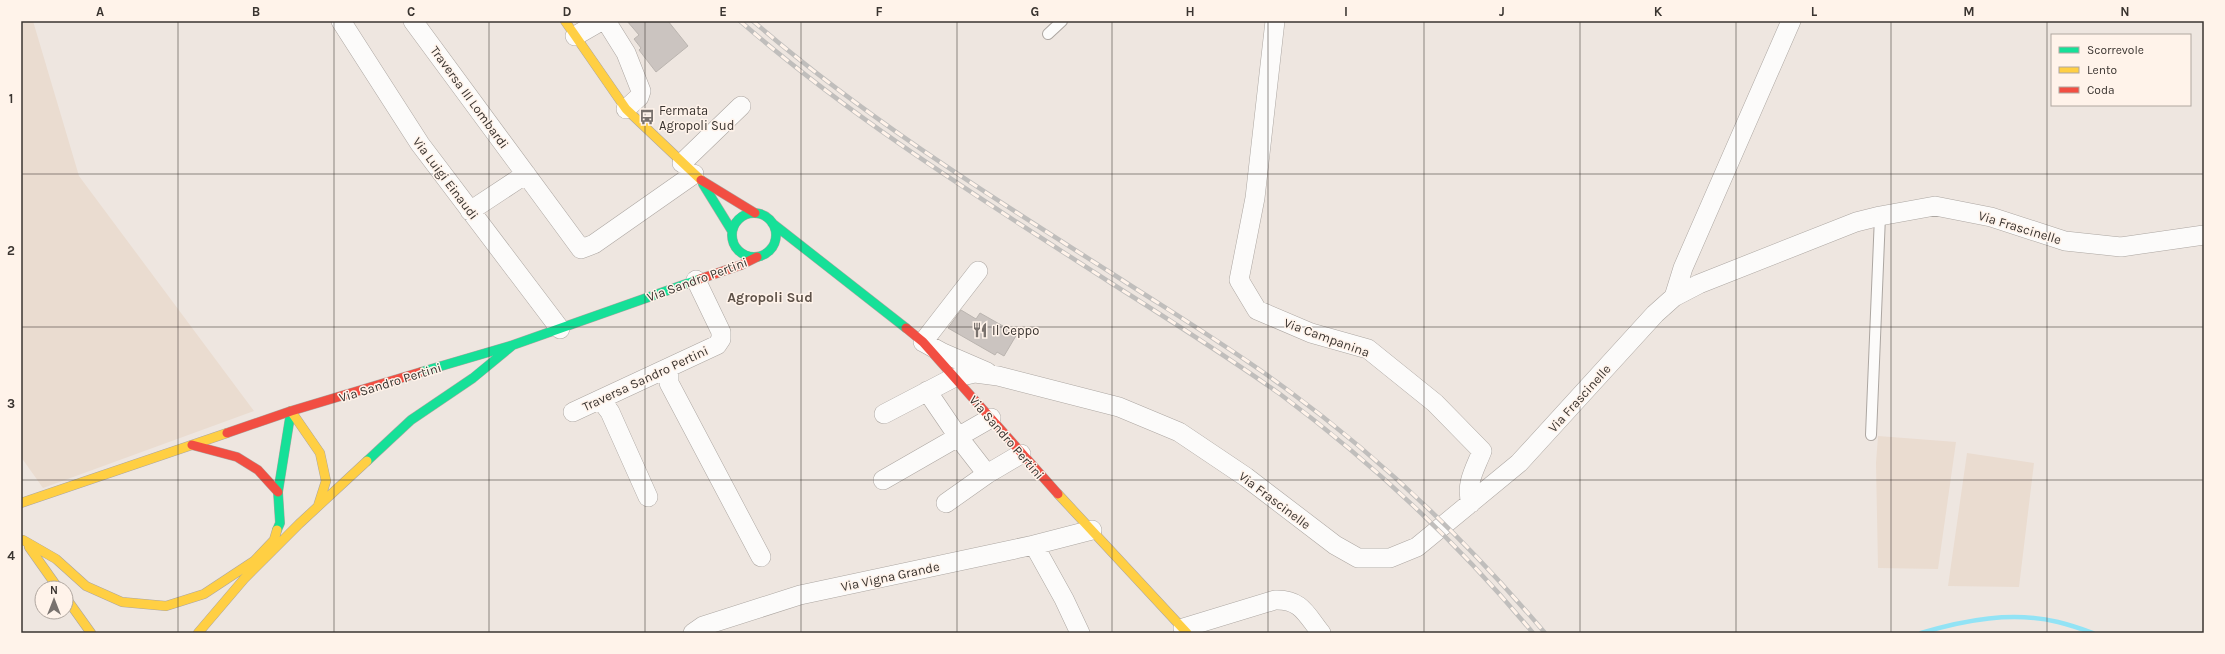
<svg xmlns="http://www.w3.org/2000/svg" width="2225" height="654" font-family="Karla,sans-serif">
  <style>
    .built { fill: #eadcd0 }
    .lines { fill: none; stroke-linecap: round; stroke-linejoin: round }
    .stream { stroke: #92e3f5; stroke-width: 4.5 }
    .building { fill: #cbc4c0; stroke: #bbb5b0 }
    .lane-casing { stroke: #aca6a1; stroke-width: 12 }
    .street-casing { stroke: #aca6a1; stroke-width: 20 }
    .fast-casing { stroke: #aca6a1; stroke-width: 10 }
    .slow-casing { stroke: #aca6a1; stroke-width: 10 }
    .jam-casing { stroke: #aca6a1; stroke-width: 10 }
    .lane { stroke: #fcfbfa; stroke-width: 10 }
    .street { stroke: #fcfbfa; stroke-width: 19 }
    .fast { stroke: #16e098; stroke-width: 9 }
    .slow { stroke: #ffcf43; stroke-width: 9 }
    .jam { stroke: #f24e42; stroke-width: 9 }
    .rail-casing { stroke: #c0bebc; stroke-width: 4.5 }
    .rail { stroke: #fff3ea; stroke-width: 3; stroke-dasharray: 9; stroke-linecap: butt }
    .grid { fill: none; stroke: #3a3430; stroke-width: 1; stroke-opacity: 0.55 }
    .labels { text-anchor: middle; stroke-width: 3; stroke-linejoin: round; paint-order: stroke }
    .street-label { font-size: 13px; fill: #3a3430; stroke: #fff3ea }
    .poi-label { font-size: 13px; fill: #3a3430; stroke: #fff3ea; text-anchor: start }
    .neighbourhood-label { font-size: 14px; font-weight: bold; fill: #5d5148; stroke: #fff3ea }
    .neatline { fill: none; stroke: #3a3430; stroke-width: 1.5 }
    .grid-label { font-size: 13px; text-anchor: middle; font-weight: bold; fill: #3a3430 }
  </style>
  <rect width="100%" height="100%" fill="#eee6e0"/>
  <path class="built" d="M21,21H33L79,176L254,411L43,488L21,457Z
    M1878,436L1956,442L1938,569L1878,568L1876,463Z
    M1967,453L2034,463L2019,587L1948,586Z"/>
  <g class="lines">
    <path class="stream" d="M1921,633C1965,620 2012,611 2058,622C2070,625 2082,629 2093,633"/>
  </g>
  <path class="building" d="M627,21H668L688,46L656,72L639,50L641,48L634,39L639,35Z
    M961,310L976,319L980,313L1017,334L1004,356L997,352L995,355L948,328Z"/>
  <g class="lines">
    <g class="lane-casing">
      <path id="lane" d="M1048,34L1062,21
        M1871,435L1880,216"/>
    </g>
    <g class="street-casing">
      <path id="street" d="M341,21L420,144L560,329
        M413,21L581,249L594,244L694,174
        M606,21L626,53L641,91L639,97L626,109
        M1275,21L1255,198L1239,280L1257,310L1311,333L1368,349L1435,403L1482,451C1475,469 1465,484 1471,503
        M575,36L601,21
        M682,163L741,106
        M470,211L526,174
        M978,271L923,342L943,353L987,372
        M1674,297L1683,268L1791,21
        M669,369V383L761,557
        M927,391L959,438L987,474
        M601,400L610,412L648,497
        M573,412L717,345L721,339V332L696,280
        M884,414L953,378L975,373L998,376L1119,407L1179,432L1246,477L1335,545L1358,558H1390L1417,547L1519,463L1655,314L1674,297L1699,284L1856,222L1880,216L1935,206L1991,217L2065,241L2121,247L2204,235
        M883,480L991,418
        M946,503L987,474L1021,454
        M1034,545L1064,599L1080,633
        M1183,628L1275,600C1301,599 1306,614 1321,633
        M693,633L703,626L800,595L1034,545L1092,530"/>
    </g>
    <g class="fast-casing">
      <path id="fast" d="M703,184L732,231
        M732 235a22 22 0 1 1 44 0a22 22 0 1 1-44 0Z
        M772,223L906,328
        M421,372L513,345L700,279
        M367,461L411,420L473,378L513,345
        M277,530L280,523L278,492L291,411"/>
    </g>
    <g class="slow-casing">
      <path id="slow" d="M565,21L626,109L701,180
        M291,411L320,453L326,481L318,506
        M1058,494L1187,633
        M21,503L227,433
        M23,540L56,559L86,586L122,602L166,606L204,594L254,561L274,540L277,530
        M29,547L58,588
        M66,598L91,633
        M198,633L244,579L299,524L367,461"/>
    </g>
    <g class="jam-casing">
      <path id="jam" d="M701,180L755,213
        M700,279L741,265L757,257
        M906,328L923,342L1058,494
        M227,433L291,411L421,372
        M192,445L237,457L258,470L278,492"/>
    </g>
    <use href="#lane" class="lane"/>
    <use href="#street" class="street"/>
    <use href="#fast" class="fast"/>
    <use href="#slow" class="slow"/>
    <use href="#jam" class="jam"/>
    <g class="rail-casing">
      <path id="rail" d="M740,21C855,121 983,200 1111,283C1168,319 1225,355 1280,394C1374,464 1458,543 1533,633
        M753,21C865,118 992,197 1116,276C1173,313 1231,348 1285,388C1382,459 1467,541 1545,633"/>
    </g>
    <use href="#rail" class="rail"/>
  </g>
  <path class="grid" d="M178,21V633M334,21V633M489,21V633M645,21V633M801,21V633M957,21V633M1112,21V633M1268,21V633M1424,21V633M1580,21V633M1736,21V633M1891,21V633M2047,21V633M21,174H2204M21,327H2204M21,480H2204"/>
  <defs>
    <g id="bus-bare" transform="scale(1.2)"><path d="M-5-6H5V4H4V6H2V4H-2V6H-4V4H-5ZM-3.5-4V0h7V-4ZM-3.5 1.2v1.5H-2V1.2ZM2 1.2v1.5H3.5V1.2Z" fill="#79726e" stroke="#fff3ea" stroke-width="2.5" paint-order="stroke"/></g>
    <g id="restaurant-bare" transform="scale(1.2)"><path d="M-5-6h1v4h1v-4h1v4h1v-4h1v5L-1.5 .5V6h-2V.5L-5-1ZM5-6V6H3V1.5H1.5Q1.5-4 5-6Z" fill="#79726e" stroke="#fff3ea" stroke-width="2.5" paint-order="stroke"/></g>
  </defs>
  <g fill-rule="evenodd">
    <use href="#bus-bare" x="647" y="117"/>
    <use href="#restaurant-bare" x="980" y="330"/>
  </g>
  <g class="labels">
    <g class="street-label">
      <text transform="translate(470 97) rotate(54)" y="5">Traversa III Lombardi</text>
      <text transform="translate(446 178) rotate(53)" y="5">Via Luigi Einaudi</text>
      <text transform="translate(2020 227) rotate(17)" y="5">Via Frascinelle</text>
      <text transform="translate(697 279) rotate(-20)" y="5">Via Sandro Pertini</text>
      <text transform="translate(1327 337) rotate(20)" y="5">Via Campanina</text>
      <text transform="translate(645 378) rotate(-25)" y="5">Traversa Sandro Pertini</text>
      <text transform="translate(390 382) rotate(-17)" y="5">Via Sandro Pertini</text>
      <text transform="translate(1579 398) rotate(-48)" y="5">Via Frascinelle</text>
      <text transform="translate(1007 437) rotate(49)" y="5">Via Sandro Pertini</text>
      <text transform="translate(1275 500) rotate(37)" y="5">Via Frascinelle</text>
      <text transform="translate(890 576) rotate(-12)" y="5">Via Vigna Grande</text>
    </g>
    <g class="poi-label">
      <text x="659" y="115">Fermata<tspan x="659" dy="15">Agropoli Sud</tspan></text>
      <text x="992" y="335">Il Ceppo</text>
    </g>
    <g class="neighbourhood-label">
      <text x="770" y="302">Agropoli Sud</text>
    </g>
  </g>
  <rect width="2225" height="654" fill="none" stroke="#fff3ea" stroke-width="44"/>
  <rect x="2051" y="34" width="140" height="72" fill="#fff3ea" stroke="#b0a7a0"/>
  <rect x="2059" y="47" width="20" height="6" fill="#16e098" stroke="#b0a7a0"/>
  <text x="2087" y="54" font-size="12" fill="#3a3430">Scorrevole</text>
  <rect x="2059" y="67" width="20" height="6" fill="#ffcf43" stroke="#b0a7a0"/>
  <text x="2087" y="74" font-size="12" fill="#3a3430">Lento</text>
  <rect x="2059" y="87" width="20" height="6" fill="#f24e42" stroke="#b0a7a0"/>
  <text x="2087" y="94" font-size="12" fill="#3a3430">Coda</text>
  <g transform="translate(54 600)"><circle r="19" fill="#fff3ea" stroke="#b0a7a0"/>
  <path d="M0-3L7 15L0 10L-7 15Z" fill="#79726e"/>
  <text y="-6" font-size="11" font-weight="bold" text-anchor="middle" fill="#3a3430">N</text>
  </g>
  <rect x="22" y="22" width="2181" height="610" class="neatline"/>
  <g class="grid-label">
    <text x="100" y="16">A</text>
    <text x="256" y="16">B</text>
    <text x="411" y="16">C</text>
    <text x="567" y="16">D</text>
    <text x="723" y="16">E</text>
    <text x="879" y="16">F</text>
    <text x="1035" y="16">G</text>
    <text x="1190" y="16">H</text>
    <text x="1346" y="16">I</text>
    <text x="1502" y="16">J</text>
    <text x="1658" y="16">K</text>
    <text x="1814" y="16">L</text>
    <text x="1969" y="16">M</text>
    <text x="2125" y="16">N</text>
    <text x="11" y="103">1</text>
    <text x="11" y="255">2</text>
    <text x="11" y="408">3</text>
    <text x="11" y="560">4</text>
  </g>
</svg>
